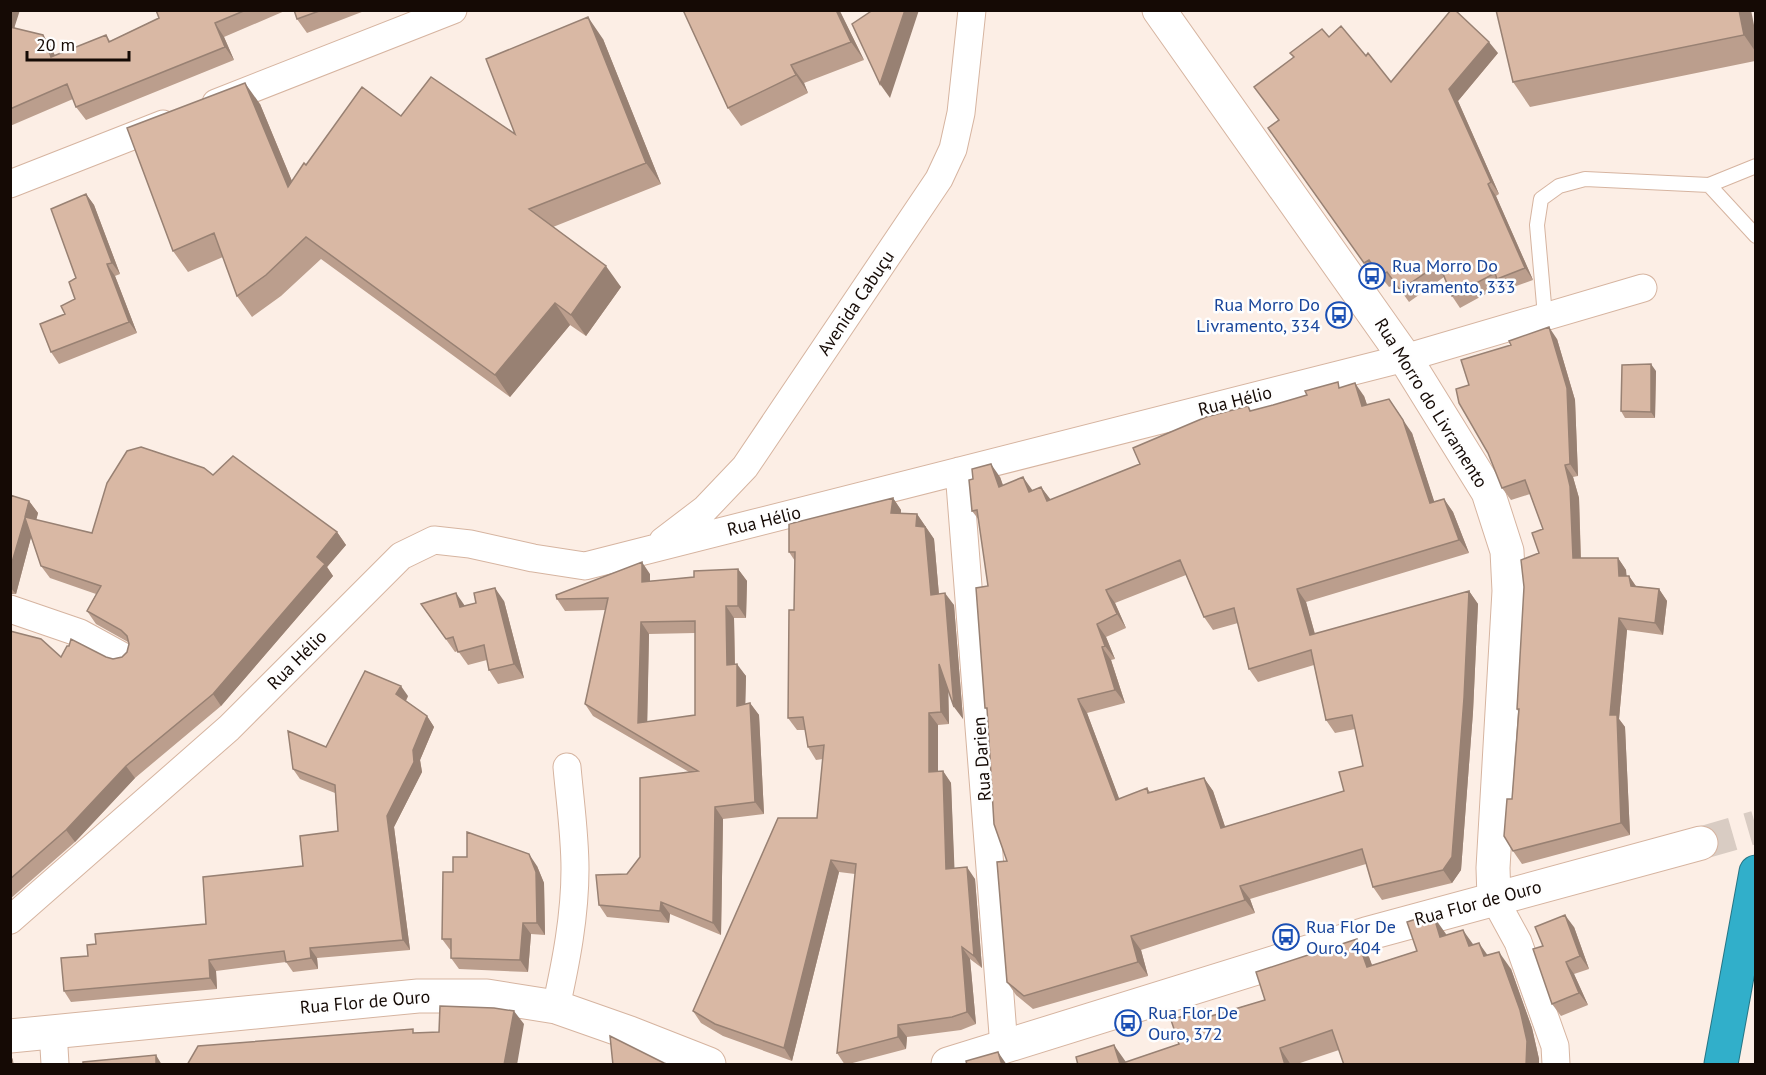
<svg xmlns="http://www.w3.org/2000/svg" width="1766" height="1075" font-family="'PT Sans',sans-serif">
  <style>
    .lines { fill: none; stroke-linecap: round; stroke-linejoin: round }
    .secondary-tunnel { stroke: #d9ccc3; stroke-width: 33; stroke-dasharray: 33 16; stroke-linecap: butt }
    .lane-casing { stroke: #d6b4a0; stroke-width: 16 }
    .street-casing { stroke: #d6b4a0; stroke-width: 29 }
    .secondary-casing { stroke: #d6b4a0; stroke-width: 35 }
    .highway-casing { stroke: #277585; stroke-width: 35 }
    .lane { stroke: #fff; stroke-width: 14 }
    .street { stroke: #fff; stroke-width: 27 }
    .secondary { stroke: #fff; stroke-width: 33 }
    .highway { stroke: #31afca; stroke-width: 33 }
    .wall { fill: #bb9e8d; fill-rule: evenodd }
    .shaded-wall { fill: #988173 }
    .building { fill: #d9b8a4; stroke: #988173; stroke-width: 1.5; fill-rule: evenodd }
    .labels { text-anchor: middle; stroke-width: 5; stroke-linejoin: round; paint-order: stroke }
    .transit-label { font-size: 18px; fill: #164399; stroke: #fefefe; text-anchor: start }
    .street-label { font-size: 18px; fill: #150a05; stroke: #fefefe }
  </style>
  <rect width="100%" height="100%" fill="#fceee5"/>
  <g class="lines">
    <path class="secondary-tunnel" d="M1701,843L1756,827"/>
    <g class="lane-casing">
      <path id="lane" d="M1709,185L1756,236
        M1545,316L1537,225L1541,199L1559,186L1585,179L1709,185L1756,166"/>
    </g>
    <g class="street-casing">
      <path id="street" d="M216,103L453,10
        M10,184L163,124
        M959,471L1004,1047
        M663,541L705,509L745,467L939,179L953,149L961,113L972,10
        M10,609L80,633L122,656
        M1494,898L1518,942L1555,1046L1556,1064
        M10,920L229,728L401,556L434,540L470,544L533,558L585,566L1405,358L1643,288
        M556,1007C566,962 575,916 575,869C575,835 570,801 567,767
        M53,1031L55,1064"/>
    </g>
    <g class="secondary-casing">
      <path id="secondary" d="M1159,10L1405,358L1488,492L1507,551L1509,591L1493,868L1494,898
        M10,1036L418,996H487L556,1007L630,1033L709,1064
        M948,1064L1366,934L1701,843"/>
    </g>
    <g class="highway-casing">
      <path id="highway" d="M1721,1064L1756,872"/>
    </g>
    <use href="#lane" class="lane"/>
    <use href="#street" class="street"/>
    <use href="#secondary" class="secondary"/>
    <use href="#highway" class="highway"/>
  </g>
  <path class="wall" d="M10,10L15,28L52,48L55,56L106,35L110,41L159,18L156,10H287L224,37L234,60L86,120L76,107L73,99L10,126Z
    M294,10H367L307,33L297,19Z
    M683,10H839L864,60L804,83L808,93L741,126L728,108Z
    M1755,30V61L1530,107L1513,82Z
    M1329,37L1366,56L1391,82L1498,53L1458,101L1499,194L1496,196L1533,280L1505,290L1502,285L1460,308L1452,296L1444,277L1409,302L1396,284L1389,287L1377,272L1372,274L1268,128L1278,120Z
    M603,39L661,184L553,227L621,287L586,336L570,325L510,397L321,259L281,296L252,317L237,296L223,257L188,272L173,251L260,104L292,181L306,165L401,116L515,134Z
    M86,194L94,205L120,274L115,276L137,333L59,364L51,352L65,314L75,299L76,278Z
    M1557,339L1575,400L1578,476L1573,477L1579,498L1581,558H1618L1626,570V576H1629L1636,586L1659,589L1667,601L1663,635L1627,630L1619,719L1625,727L1630,835L1522,864L1513,851L1512,799L1518,711L1517,709L1543,529L1530,494L1511,500L1502,488L1469,385L1511,345Z
    M1656,371L1655,418H1625L1621,411Z
    M1341,387L1364,396L1367,405L1412,433L1434,502L1444,499L1453,512L1469,553L1306,602L1315,634L1469,591L1478,604L1473,712L1461,870L1452,883L1382,900L1373,887L1366,864L1250,899L1255,913L1141,950L1148,976L1033,1009L1016,995L1007,982V861L988,711L985,708L988,586L979,520L972,511L973,479L1000,477L1003,485L1033,490L1041,487L1050,500L1140,464L1248,406L1251,411ZM1186,575L1204,617L1213,630L1238,623L1249,669L1258,682L1314,665L1326,720L1335,733L1355,729L1363,766L1344,791L1225,827L1213,791L1204,778L1150,792L1147,788L1119,799L1087,713L1125,703L1111,660L1115,659L1106,637L1126,628L1115,603Z
    M213,475L337,532L346,545L327,567L333,576L221,706L135,778L75,842L10,899V631L61,657H106L113,659L122,657L127,652L129,644L128,642L96,624L87,611L96,594L50,578L41,566L31,537L16,594H10V495L29,501L38,513L36,520L92,533Z
    M893,498L901,510V513L917,514L934,539L939,594L954,605L963,719L948,690L949,724L938,725V771H943L951,783L954,868L975,879L982,968L970,959L976,1024L961,1030L907,1037L906,1049L845,1065L837,1053L855,874L839,872L792,1061L723,1036L701,1023L693,1011L817,818L823,759L816,760L808,747L805,730H797L788,718L794,610L795,561L789,552Z
    M738,569L747,581L746,618H734L735,664L746,676L745,704L750,703L759,715L764,814L723,819L721,935L670,914L669,923L607,917L599,905L627,874L640,857L689,772L593,716L585,704L606,610L565,611L557,599L650,574V581L694,577ZM695,633V715L647,722L649,634Z
    M504,601L524,678L498,684L489,670L487,660L468,665L458,651L455,652L421,604L465,606Z
    M408,696L406,701L427,716L434,727L420,760L422,772L394,827L410,950L317,958L318,969L293,972L286,962L216,971L217,989L71,1002L64,991L96,944L206,924L303,866L338,831L335,793L300,779L293,769L326,747Z
    M537,866L544,883L545,935L531,934L528,972L459,969L451,958V951L442,939L453,872Z
    M1574,927L1589,969L1574,974L1588,1005L1561,1016L1552,1004L1543,946Z
    M1447,935L1473,944L1487,955L1511,969L1532,1028L1539,1059V1065H1344L1339,1050L1294,1065H1078L1126,1062L1179,1044L1210,1016L1265,1000L1369,957L1372,965L1417,951Z"/>
  <path class="shaded-wall" d="M10,10H20L11,38L10,37Z
    M836,10H839L841,13L864,60L851,42Z
    M905,10H919L890,98L880,84Z
    M1739,10H1751L1755,30V51L1744,35Z
    M588,17L603,39L661,184L646,163Z
    M215,23L224,37L234,60L225,47Z
    M43,35L52,48L60,70L51,57Z
    M1489,42L1498,53L1458,101L1499,194L1491,182L1449,89Z
    M791,65L804,83L808,93L796,75Z
    M245,83L260,104L303,208L288,187Z
    M1488,184L1496,196L1533,280L1525,268Z
    M86,194L94,205L120,274L112,263Z
    M107,264L115,276L137,333L129,322Z
    M606,266L621,287L586,336L571,315Z
    M555,303L570,325L510,397L495,375Z
    M1549,327L1557,339L1575,400L1578,476L1570,464Z
    M1651,364L1656,371L1655,418L1651,412Z
    M1355,383L1364,396L1372,419L1362,406Z
    M1389,399L1412,433L1439,516L1430,503Z
    M991,464L1000,477L1008,500L999,487Z
    M1565,465L1573,477L1579,498L1581,570L1573,558Z
    M1023,477L1033,491L1029,492Z
    M1041,487L1051,500L1047,501Z
    M893,498L901,510L900,525L891,513Z
    M1444,499L1453,512L1469,553L1459,540Z
    M29,501L38,513L34,529L25,517Z
    M917,514L934,539L940,607L931,595L916,526Z
    M25,518L33,530L16,594L10,587V569Z
    M337,532L346,545L327,567L333,576L221,706L213,694L317,557Z
    M1618,558L1626,570L1628,588L1619,576Z
    M642,562L650,574V593L642,582Z
    M738,569L747,581L746,618L738,606Z
    M1629,576L1637,588L1631,586Z
    M495,588L504,601L524,678L514,664Z
    M1297,589L1306,602L1319,649L1310,635Z
    M1659,589L1667,601L1663,635L1655,623Z
    M1106,590L1115,603L1126,628L1117,614Z
    M1469,591L1478,604L1473,712L1461,870L1452,883L1443,870Z
    M456,593L465,606L460,607Z
    M945,593L954,605L963,719L954,707Z
    M726,606L734,618L735,676L727,665Z
    M1619,618L1627,630L1619,719L1625,727L1630,835L1621,823L1610,715Z
    M641,622L649,634L647,735L638,723Z
    M1097,624L1106,637L1115,659L1105,646Z
    M1102,647L1111,660L1125,703L1115,690Z
    M737,664L746,676L745,718L737,706Z
    M939,664L948,676L949,724L941,712Z
    M401,686L408,696L404,704L396,694Z
    M1078,699L1087,713L1125,814L1116,800Z
    M750,703L759,715L764,814L755,802Z
    M929,713L938,725V784L929,772Z
    M427,716L434,727L420,760L422,772L394,827L410,950L403,940L387,816L413,750Z
    M126,766L135,778L75,842L66,830Z
    M943,771L951,783L955,881L946,869Z
    M1204,778L1213,791L1230,841L1221,828Z
    M715,807L723,819L721,935L713,923Z
    M529,854L537,866L544,883L545,935L537,923Z
    M831,860L839,872L792,1061L784,1048Z
    M967,867L975,879L982,968L974,956Z
    M1240,886L1250,899L1255,913L1245,900Z
    M661,902L670,914L669,923L660,911Z
    M1565,915L1574,927L1589,969L1580,956Z
    M1434,917L1446,934L1452,955L1440,937Z
    M523,923L531,934L528,972L520,960Z
    M1463,930L1475,947L1469,946Z
    M1131,936L1141,950L1148,976L1138,962Z
    M1357,939L1369,957L1379,984L1367,967Z
    M1479,943L1491,960L1484,956Z
    M962,947L970,959L976,1024L967,1012Z
    M310,948L317,958L318,969L311,958Z
    M1499,952L1511,969L1532,1028L1539,1059V1065H1526Z
    M209,960L216,971L217,989L210,978Z
    M1566,962L1574,974L1588,1005L1579,993Z
    M514,1011L524,1024L517,1065H504Z
    M898,1025L907,1037L906,1049L898,1037Z
    M1114,1045L1126,1062L1120,1064Z
    M1280,1048L1291,1065H1285Z
    M998,1052L1007,1065H1002Z
    M156,1055L162,1065H156Z"/>
  <path class="building" d="M156,10H246L215,23L225,47L76,107L67,84L10,109V27L43,35L51,57L106,35L109,42L159,18Z
    M294,10H322L297,19Z
    M683,10H836L851,42L791,65L796,75L728,108Z
    M873,10H905L880,84L852,24Z
    M1451,10H1455L1489,42L1449,89L1491,182L1488,184L1525,268L1497,279L1495,273L1452,296L1439,264L1400,290L1387,272L1381,276L1369,260L1364,263L1268,128L1279,120L1254,87L1294,57L1290,53L1322,29L1329,37L1341,26L1366,56L1368,53L1391,82Z
    M1496,10H1739L1744,35L1513,82Z
    M588,17L646,163L529,209L606,266L571,315L555,303L495,375L306,237L266,275L237,296L214,233L173,251L127,128L245,83L288,187L304,163L306,165L362,87L401,116L431,77L515,134L486,59Z
    M86,194L112,263L107,264L129,322L51,352L40,324L65,314L61,306L75,299L69,282L76,278L51,209Z
    M1549,327L1567,388L1570,464L1565,465L1570,486L1573,558H1618L1619,576H1629L1631,586L1659,589L1655,623L1619,618L1610,715H1617L1621,823L1513,851L1504,836L1507,799H1512L1519,709H1517L1524,587L1521,560L1539,553L1532,533L1543,529L1525,480L1502,488L1488,453L1459,403L1456,389L1469,385L1461,360L1511,345L1509,341Z
    M1651,364V412L1621,411L1622,365Z
    M1338,382L1339,388L1355,383L1362,406L1389,399L1403,420L1430,503L1444,499L1459,540L1297,589L1310,635L1469,591L1464,698L1452,857L1443,870L1373,887L1362,849L1240,886L1245,900L1131,936L1138,962L1024,996L1007,982L997,862L1007,861L994,824L987,708H985L976,588L988,586L977,510L972,511L969,480L973,479L972,469L991,464L999,487L1023,477L1029,492L1041,487L1047,501L1140,464L1133,448L1206,417L1248,406L1250,411L1273,405L1307,395L1305,391ZM1180,560L1204,617L1234,608L1249,669L1311,650L1326,720L1352,715L1363,766L1339,772L1344,791L1221,828L1204,778L1148,793L1147,788L1116,800L1078,699L1115,690L1102,647L1105,646L1097,624L1117,614L1106,590Z
    M141,447L204,468L213,475L233,456L337,532L317,557L325,564L213,694L126,766L66,830L10,879V631L41,639L61,657L67,646H69L71,639L106,657L113,659L122,657L127,652L129,644L127,636L121,630L87,611L101,586L41,566L25,518L10,569V495L29,501L25,517L92,533L107,483L127,451Z
    M893,498L891,513L917,514L916,526L925,527L931,595L945,593L954,707L939,664L941,712L929,713V772L943,771L946,869L967,867L974,956L962,947L967,1012L952,1017L898,1025V1037L837,1053L856,864L831,860L784,1048L715,1024L693,1011L778,818H817L824,745L808,747L803,717L788,718L789,610H794L795,552H789V524Z
    M642,562V582L694,577V571L738,569V606H726L727,665L737,664V706L750,703L755,802L715,807L713,923L661,902L660,911L599,905L596,875L627,874L640,857V778L698,771L585,704L608,598L557,599L556,595ZM695,621V715L638,723L641,622Z
    M495,588L514,664L489,670L484,645L458,652L453,637L446,639L421,604L456,593L460,607L476,603L474,593Z
    M365,671L401,686L396,694L427,716L413,750L414,762L387,816L403,940L310,948L311,958L286,962L284,951L209,960L210,978L64,991L61,958L88,956L87,945L96,944L95,934L206,924L203,877L303,866L300,836L338,831L335,785L293,769L288,731L326,747Z
    M467,832L529,854L536,872L537,923H523L520,960L451,958V939H442L443,872H453V857H467Z
    M1565,915L1580,956L1566,962L1579,993L1552,1004L1533,949L1543,946L1535,927Z
    M1422,917H1434L1440,937L1463,930L1469,946L1479,943L1484,956L1499,952L1520,1010L1527,1041L1526,1065H1344L1332,1030L1280,1048L1285,1065H1078L1076,1057L1114,1045L1120,1064L1179,1044L1171,1020L1205,1009L1208,1017L1265,1000L1256,972L1357,939L1367,967L1417,951L1407,922Z
    M440,1006L494,1008L514,1011L504,1065H187L198,1046L413,1029V1033L439,1032Z
    M610,1036L664,1063L669,1065H613Z
    M998,1052L1002,1065H967L966,1061Z
    M156,1055V1065H83V1062Z
    M10,1057L12,1059L13,1065H10Z"/>
  <defs>
    <g id="bus-ring" transform="scale(1.35)"><circle r="9.5" fill="#fefefe" stroke="#1a4fb4" stroke-width="1.5"/><path d="M-5-6H5V4H4V6H2V4H-2V6H-4V4H-5ZM-3.5-4V0h7V-4ZM-3.5 1.2v1.5H-2V1.2ZM2 1.2v1.5H3.5V1.2Z" fill="#1a4fb4"/></g>
  </defs>
  <g fill-rule="evenodd">
    <use href="#bus-ring" x="1372" y="276"/>
    <use href="#bus-ring" x="1339" y="315"/>
    <use href="#bus-ring" x="1286" y="937"/>
    <use href="#bus-ring" x="1128" y="1023"/>
  </g>
  <g class="labels">
    <g class="transit-label">
      <text x="1392" y="272">Rua Morro Do<tspan x="1392" dy="21">Livramento, 333</tspan></text>
      <text x="1320" y="311" text-anchor="end">Rua Morro Do<tspan x="1320" dy="21">Livramento, 334</tspan></text>
      <text x="1306" y="933">Rua Flor De<tspan x="1306" dy="21">Ouro, 404</tspan></text>
      <text x="1148" y="1019">Rua Flor De<tspan x="1148" dy="21">Ouro, 372</tspan></text>
    </g>
    <g class="street-label">
      <text transform="translate(856 303) rotate(-56)" y="6">Avenida Cabuçu</text>
      <text transform="translate(1235 401) rotate(-14)" y="6">Rua Hélio</text>
      <text transform="translate(1431 403) rotate(58)" y="6">Rua Morro do Livramento</text>
      <text transform="translate(764 521) rotate(-14)" y="6">Rua Hélio</text>
      <text transform="translate(297 660) rotate(-45)" y="6">Rua Hélio</text>
      <text transform="translate(982 759) rotate(-94)" y="6">Rua Darien</text>
      <text transform="translate(1478 903) rotate(-15)" y="6">Rua Flor de Ouro</text>
      <text transform="translate(365 1002) rotate(-5)" y="6">Rua Flor de Ouro</text>
    </g>
  </g>
  <rect width="1766" height="1075" fill="none" stroke="#150a05" stroke-width="24"/>
  <path d="M27 51v9h102v-9" fill="none" stroke="#150a05" stroke-width="3"/>
  <text x="36" y="51" font-size="18" fill="#150a05" stroke="#fefefe" stroke-width="4.5" paint-order="stroke">20 m</text>
</svg>
